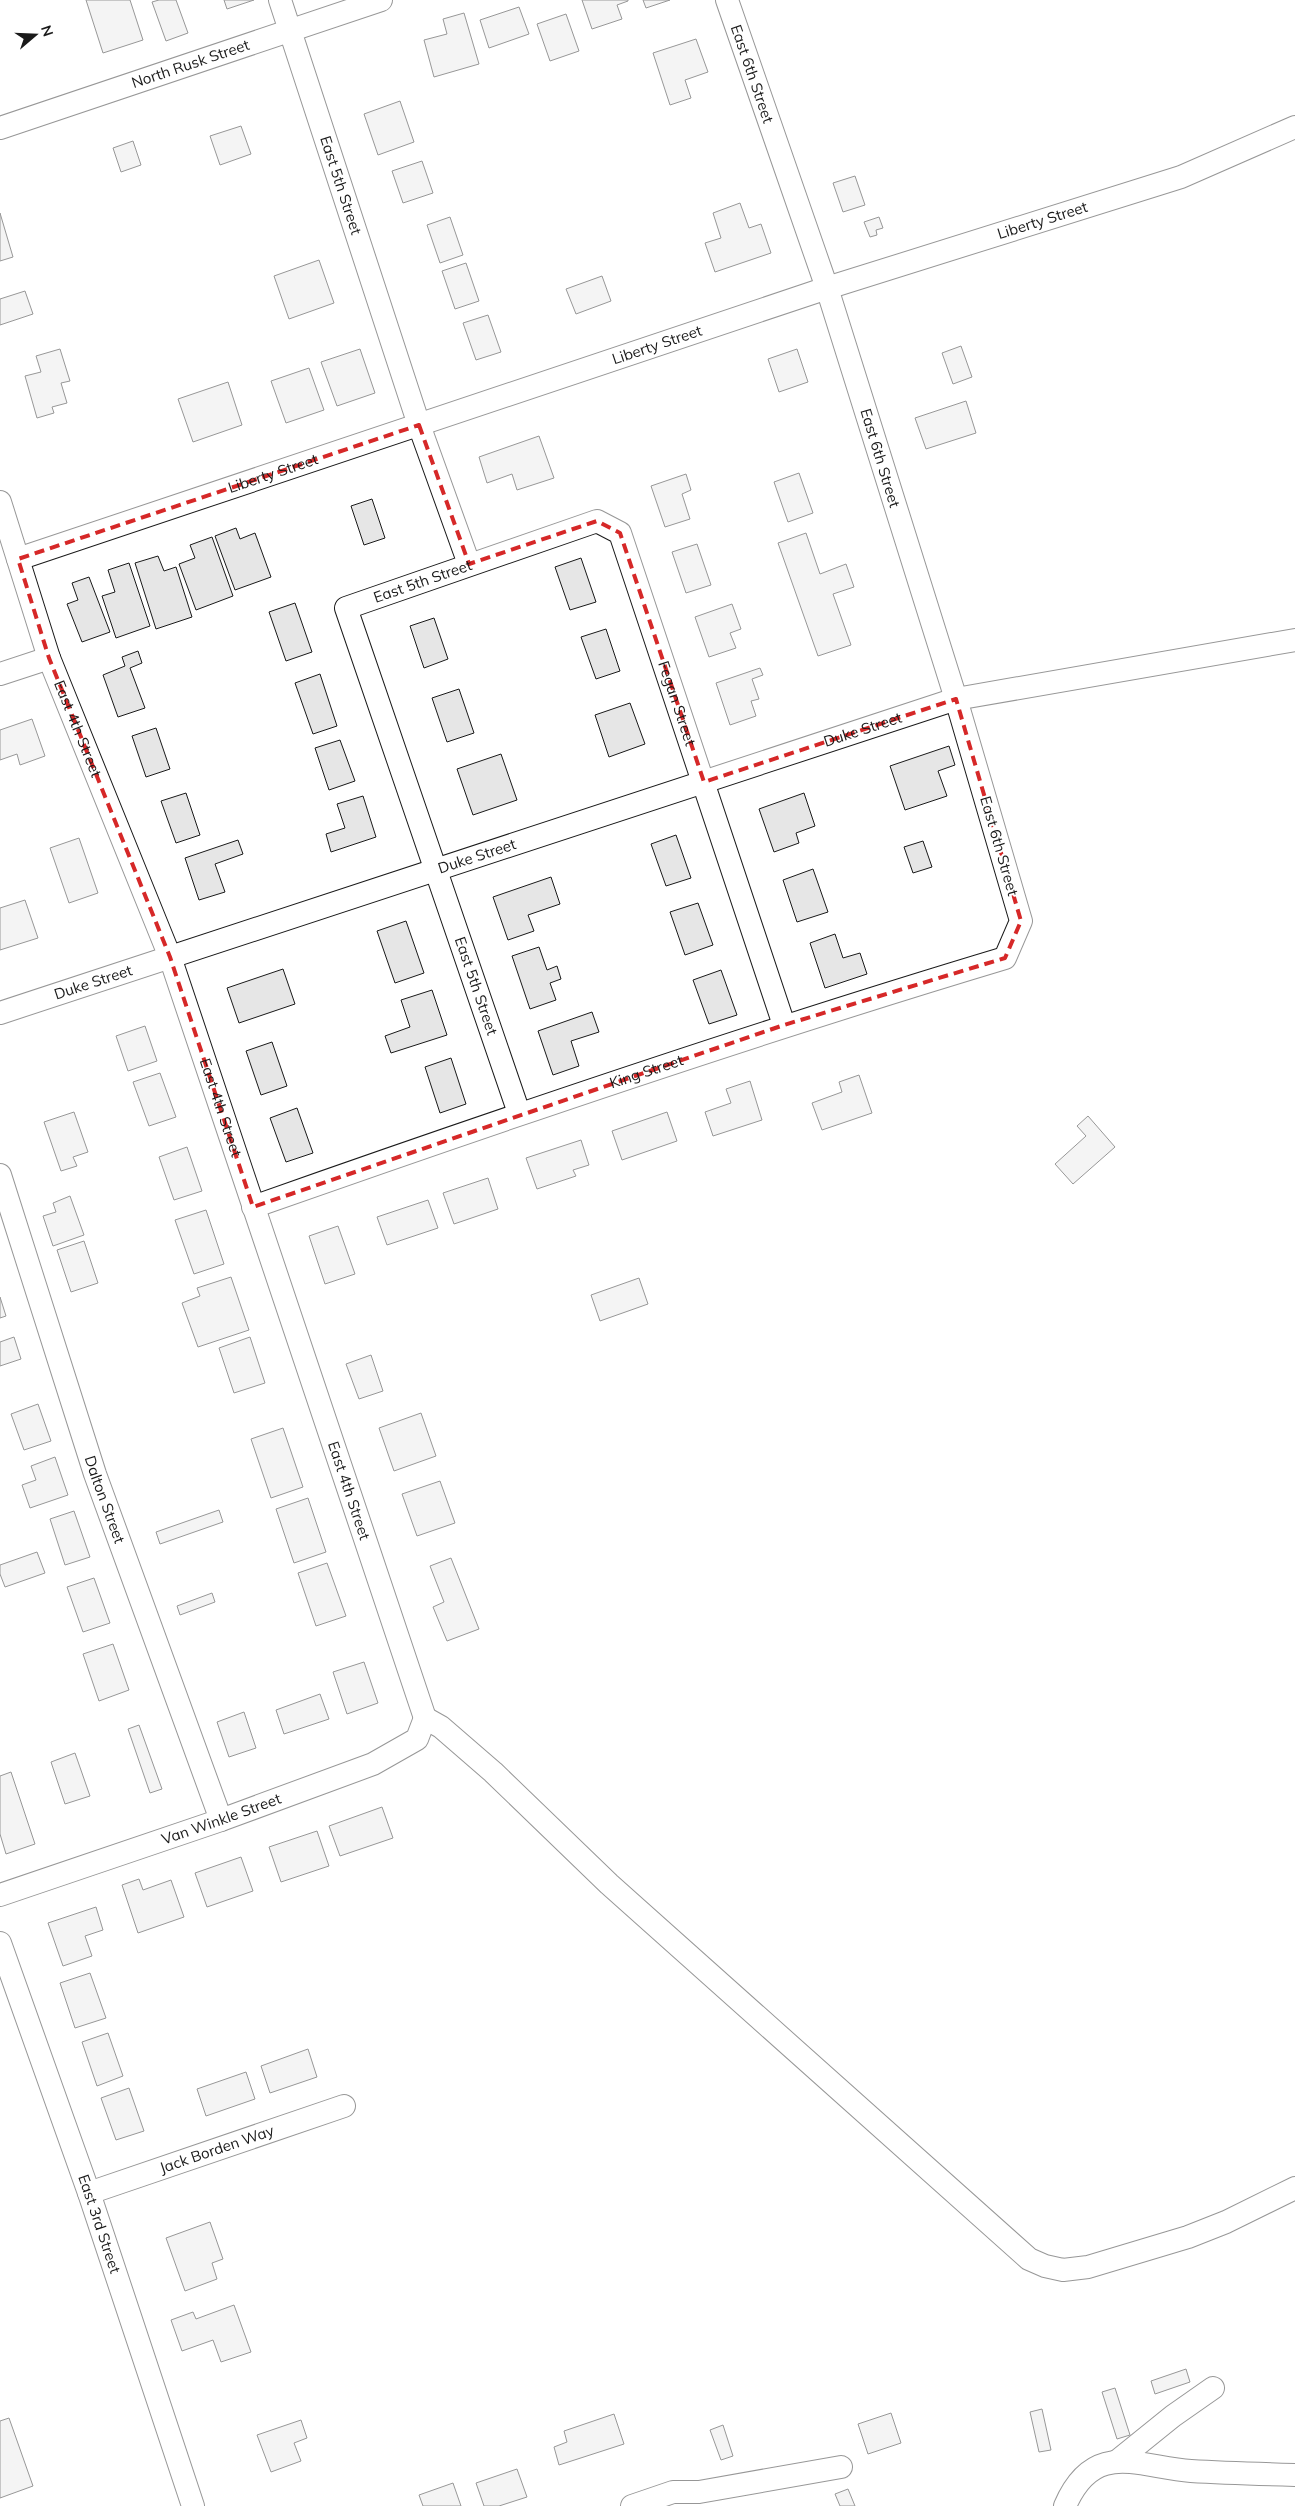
<svg xmlns="http://www.w3.org/2000/svg" width="1295" height="2506" font-family="Mulish,sans-serif">
  <style>
    .building { fill: #e6e6e6; stroke: #1a1a1a }
    .lines { fill: none; stroke-linecap: round; stroke-linejoin: round }
    .minor-casing { stroke: #1a1a1a; stroke-width: 24 }
    .minor { stroke: #fff; stroke-width: 22 }
    .marked { fill: none; stroke: #d62828; stroke-width: 4; stroke-dasharray: 10 6; stroke-linejoin: round }
    .labels { text-anchor: middle; stroke-width: 4; stroke-linejoin: round; paint-order: stroke }
    .street-label { font-size: 15px; fill: #1a1a1a; stroke: #fff }
  </style>
  <rect width="100%" height="100%" fill="#fff"/>
  <path class="building" d="M86,0H130L143,40L103,53Z
    M159,0H176L188,33L166,41L152,2Z
    M224,0H254L227,9Z
    M582,0H628V1L617,5L622,19L592,29Z
    M643,0H670L646,8Z
    M519,7L529,34L489,48L480,20Z
    M464,13L479,64L434,77L424,40L447,34L443,19Z
    M566,14L579,51L550,61L537,24Z
    M696,39L708,72L685,80L691,98L670,105L653,53Z
    M400,101L414,142L378,155L364,114Z
    M241,126L251,154L220,165L210,136Z
    M133,141L141,165L121,172L113,148Z
    M422,161L433,193L403,203L392,171Z
    M855,176L865,205L843,212L833,183Z
    M740,203L749,228L761,224L771,253L715,272L705,243L721,238L713,213Z
    M0,213L13,257L0,261Z
    M450,217L463,255L440,263L427,225Z
    M879,217L883,228L876,230L877,235L870,237L864,222Z
    M319,260L334,303L289,319L274,276Z
    M466,263L479,301L455,309L442,271Z
    M602,276L611,301L576,314L566,289Z
    M25,291L33,314L0,325V299Z
    M488,315L501,352L476,360L463,323Z
    M961,346L972,377L953,384L942,353Z
    M60,349L70,381L61,383L67,403L52,407L54,413L37,418L25,376L41,372L36,356Z
    M360,349L375,393L337,406L321,362Z
    M797,349L808,382L779,392L768,359Z
    M309,368L324,410L286,423L271,381Z
    M228,382L242,425L193,442L178,399Z
    M966,401L976,433L926,449L915,418Z
    M539,436L554,478L517,490L512,474L487,483L479,457Z
    M799,473L813,513L788,522L774,482Z
    M686,474L691,490L682,494L690,519L665,527L651,486Z
    M372,499L385,538L364,545L351,506Z
    M236,528L240,539L255,533L271,577L235,590L215,536Z
    M806,533L820,574L846,564L854,587L833,594L851,645L818,656L778,543Z
    M212,537L233,596L196,610L179,564L195,558L190,545Z
    M697,544L711,585L686,593L672,552Z
    M158,556L164,571L176,567L192,617L156,629L135,563Z
    M581,558L596,602L570,610L555,567Z
    M129,563L150,626L116,638L102,596L115,592L108,570Z
    M89,577L110,632L82,642L67,604L78,600L72,583Z
    M295,603L312,652L286,661L269,612Z
    M732,604L741,629L730,633L736,648L709,657L695,617Z
    M434,618L448,659L424,668L410,626Z
    M606,629L620,671L596,679L581,637Z
    M138,651L142,663L130,668L145,708L118,717L103,675L125,666L122,657Z
    M760,668L763,675L752,679L759,699L751,701L756,716L730,725L716,683Z
    M320,674L337,726L313,734L295,683Z
    M459,689L474,733L447,742L432,698Z
    M630,703L645,744L609,757L595,715Z
    M32,719L45,756L20,765L17,754L0,760V730Z
    M156,728L170,769L146,777L132,736Z
    M340,740L355,781L329,790L315,748Z
    M949,746L955,765L938,771L947,796L905,810L890,766Z
    M501,754L517,800L473,815L457,769Z
    M186,793L200,835L176,843L161,801Z
    M804,793L815,826L796,833L799,843L774,852L759,809Z
    M363,796L376,837L331,852L326,834L345,828L337,804Z
    M676,835L691,878L666,886L651,844Z
    M79,838L98,893L69,903L50,848Z
    M238,840L243,854L215,864L225,892L199,900L185,858Z
    M923,841L932,867L913,873L904,847Z
    M813,869L828,912L797,922L783,880Z
    M551,877L560,904L528,915L534,931L508,940L493,897Z
    M25,900L38,938L0,950V908Z
    M698,903L713,945L685,955L670,912Z
    M406,921L424,973L395,983L377,931Z
    M835,934L843,958L860,953L867,974L825,988L810,943Z
    M539,947L547,970L557,966L561,979L550,983L556,1000L530,1009L512,956Z
    M283,969L295,1004L239,1023L227,988Z
    M721,970L737,1015L709,1024L693,980Z
    M432,990L447,1035L391,1053L385,1036L410,1027L401,1000Z
    M592,1012L599,1032L571,1041L579,1066L553,1075L538,1031Z
    M145,1026L157,1061L128,1071L116,1036Z
    M272,1042L287,1086L261,1095L246,1051Z
    M451,1058L466,1104L440,1113L425,1067Z
    M160,1073L176,1117L149,1126L133,1082Z
    M859,1075L872,1113L822,1130L812,1103L842,1092L839,1082Z
    M750,1081L762,1120L713,1136L705,1112L731,1103L726,1089Z
    M297,1108L313,1153L286,1162L270,1118Z
    M74,1112L88,1152L73,1157L77,1166L61,1171L44,1122Z
    M667,1112L677,1141L622,1160L612,1131Z
    M1088,1116L1115,1147L1073,1184L1055,1164L1086,1136L1077,1126Z
    M581,1140L589,1165L573,1170L576,1176L537,1189L526,1158Z
    M187,1147L202,1191L174,1200L159,1157Z
    M488,1178L498,1209L454,1224L443,1193Z
    M70,1196L84,1235L53,1246L43,1216L56,1212L53,1203Z
    M428,1200L438,1228L387,1245L377,1217Z
    M206,1210L224,1264L194,1274L175,1220Z
    M338,1226L355,1274L325,1284L309,1236Z
    M84,1241L98,1283L71,1292L57,1250Z
    M231,1277L249,1330L198,1347L182,1303L200,1296L197,1288Z
    M639,1278L648,1304L600,1321L591,1295Z
    M0,1297L6,1316L0,1318Z
    M14,1337L21,1359L0,1366V1342Z
    M250,1337L265,1383L234,1393L219,1348Z
    M371,1355L383,1391L359,1399L346,1364Z
    M38,1404L51,1441L24,1450L11,1414Z
    M421,1413L436,1456L394,1471L379,1428Z
    M283,1428L303,1487L271,1498L251,1439Z
    M55,1457L68,1495L30,1508L22,1485L36,1480L31,1466Z
    M440,1481L455,1523L417,1536L402,1494Z
    M308,1498L326,1552L294,1563L276,1509Z
    M219,1510L223,1522L160,1544L156,1532Z
    M74,1511L90,1557L65,1565L50,1519Z
    M37,1552L45,1573L5,1587L0,1574V1565Z
    M451,1558L479,1629L447,1641L433,1607L444,1602L430,1566Z
    M327,1563L346,1616L316,1626L298,1573Z
    M94,1578L110,1623L83,1632L67,1587Z
    M212,1593L215,1602L180,1615L177,1606Z
    M113,1644L129,1690L99,1701L83,1654Z
    M364,1662L378,1703L347,1714L333,1672Z
    M320,1694L329,1719L284,1734L276,1710Z
    M244,1712L256,1748L229,1757L217,1722Z
    M139,1725L162,1789L150,1793L128,1729Z
    M75,1753L90,1796L65,1804L51,1762Z
    M11,1772L35,1844L6,1854L0,1834V1776Z
    M382,1807L393,1838L340,1856L329,1826Z
    M317,1831L329,1866L281,1882L269,1847Z
    M241,1857L253,1891L207,1907L195,1873Z
    M139,1879L143,1890L171,1880L184,1917L138,1933L122,1885Z
    M96,1907L103,1930L85,1936L92,1956L63,1966L48,1923Z
    M90,1973L106,2018L75,2028L60,1983Z
    M108,2033L123,2076L97,2086L82,2042Z
    M308,2049L317,2077L270,2093L261,2066Z
    M246,2072L255,2099L206,2116L197,2089Z
    M129,2088L144,2131L116,2140L101,2098Z
    M210,2222L223,2259L212,2263L217,2279L185,2291L166,2238Z
    M234,2305L251,2352L221,2362L213,2340L182,2351L171,2320L193,2312L196,2319Z
    M1186,2369L1190,2382L1155,2394L1151,2381Z
    M1115,2388L1130,2435L1117,2439L1102,2392Z
    M1042,2409L1051,2450L1039,2452L1030,2412Z
    M891,2413L901,2443L868,2454L858,2424Z
    M614,2414L624,2444L559,2465L554,2447L567,2442L564,2431Z
    M9,2418L33,2486L0,2498V2421Z
    M301,2420L307,2438L294,2443L301,2461L271,2472L257,2435Z
    M723,2425L733,2456L721,2460L710,2430Z
    M517,2469L527,2497L499,2506H484L476,2483Z
    M453,2483L461,2506H423L419,2495Z
    M848,2489L855,2506H840L835,2494Z"/>
  <g class="lines">
    <g class="minor-casing">
      <g id="minor">
        <path id="s1" d="M280,0L419,425L469,564"/>
        <path id="s2" d="M0,128L381,0"/>
        <path id="s3" d="M0,502L49,658L170,957L425,1718"/>
        <path id="s4" d="M18,559L827,288L1181,177L1295,127"/>
        <path d="M0,674L49,658"/>
        <path id="s5" d="M0,1013L956,699L1295,640"/>
        <path id="s6" d="M519,1113L346,608L597,521L620,533L784,1025"/>
        <path id="s7" d="M0,1175L95,1474L221,1820"/>
        <path id="s8" d="M253,1207C502,1119 752,1034 1005,958L1021,921L956,699L827,288L727,0"/>
        <path d="M425,1718L441,1727L493,1772L609,1884L1029,2259L1045,2266L1063,2270L1088,2267L1188,2237L1226,2222L1295,2188"/>
        <path id="s9" d="M0,1895L221,1820L373,1764L417,1739L425,1718"/>
        <path id="s10" d="M0,1943L89,2193L193,2506"/>
        <path id="s11" d="M89,2193L344,2106"/>
        <path d="M1116,2462L1173,2416L1213,2388"/>
        <path d="M632,2506L673,2492H699L841,2467"/>
        <path d="M1065,2506C1094,2439 1138,2467 1191,2471C1225,2473 1260,2474 1295,2475"/>
      </g>
    </g>
    <use href="#minor" class="minor"/>
  </g>
  <path d="M0 0H1295V2506H0ZM419,425L469,564L597,521L620,533L704,782L956,699L1021,921L1005,958L784,1025L253,1207L170,957L49,658L18,559Z" fill="#fff" fill-opacity=".55" fill-rule="evenodd"/>
  <path class="marked" d="M419,425L469,564L597,521L620,533L704,782L956,699L1021,921L1005,958L784,1025L253,1207L170,957L49,658L18,559Z"/>
  <g class="labels">
    <g class="street-label">
      <text dy="5" stroke="none"><textPath href="#s2" startOffset="201">North Rusk Street</textPath></text>
      <text transform="translate(752 74) rotate(71)" y="5">East 6th Street</text>
      <text dy="5" stroke="none"><textPath href="#s1" startOffset="195">East 5th Street</textPath></text>
      <text dy="5" stroke="none"><textPath href="#s4" startOffset="1079">Liberty Street</textPath></text>
      <text dy="5" stroke="none"><textPath href="#s4" startOffset="674">Liberty Street</textPath></text>
      <text transform="translate(880 458) rotate(73)" y="5">East 6th Street</text>
      <text dy="5" stroke="none"><textPath href="#s4" startOffset="269">Liberty Street</textPath></text>
      <text dy="5" stroke="none"><textPath href="#s6" startOffset="615">East 5th Street</textPath></text>
      <text dy="5" stroke="none"><textPath href="#s6" startOffset="1005">Fegan Street</textPath></text>
      <text dy="5" stroke="none"><textPath href="#s3" startOffset="240">East 4th Street</textPath></text>
      <text dy="5" stroke="none"><textPath href="#s5" startOffset="908">Duke Street</textPath></text>
      <text transform="translate(999 846) rotate(74)" y="5">East 6th Street</text>
      <text dy="5" stroke="none"><textPath href="#s5" startOffset="502">Duke Street</textPath></text>
      <text dy="5" stroke="none"><textPath href="#s5" startOffset="98">Duke Street</textPath></text>
      <text transform="translate(476 986) rotate(71)" y="5">East 5th Street</text>
      <text dy="5" stroke="none"><textPath href="#s8" startOffset="416">King Street</textPath></text>
      <text dy="5" stroke="none"><textPath href="#s3" startOffset="645">East 4th Street</textPath></text>
      <text dy="5" stroke="none"><textPath href="#s3" startOffset="1049">East 4th Street</textPath></text>
      <text dy="5" stroke="none"><textPath href="#s7" startOffset="341">Dalton Street</textPath></text>
      <text dy="5" stroke="none"><textPath href="#s9" startOffset="234">Van Winkle Street</textPath></text>
      <text dy="5" stroke="none"><textPath href="#s11" startOffset="135">Jack Borden Way</textPath></text>
      <text dy="5" stroke="none"><textPath href="#s10" startOffset="298">East 3rd Street</textPath></text>
    </g>
  </g>
  <g transform="translate(35 35) rotate(71)" stroke="#ffffff" stroke-width="4" paint-order="stroke">
  <path d="M0-4L9 19L0 12L-9 19Z" fill="#1a1a1a"/>
  <text y="-8" font-size="14" font-weight="bold" text-anchor="middle" fill="#1a1a1a">N</text>
  </g>
</svg>
